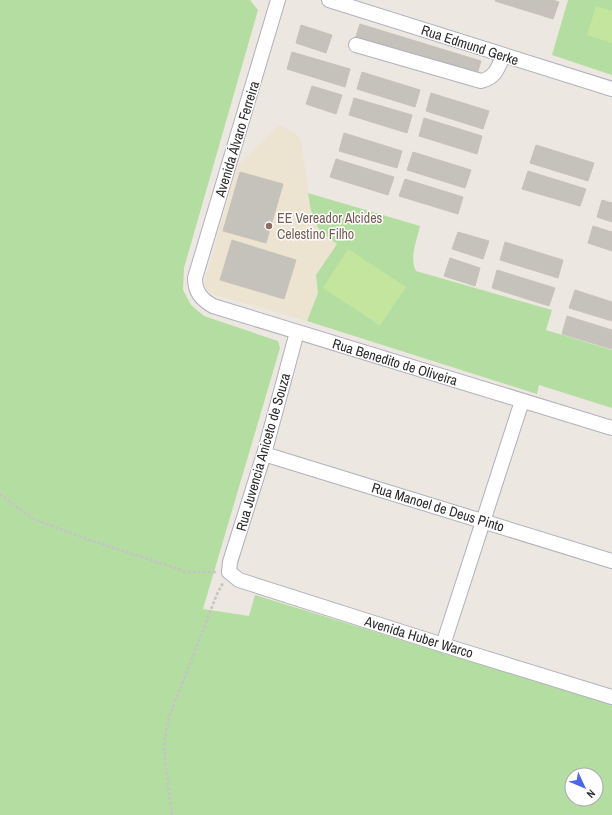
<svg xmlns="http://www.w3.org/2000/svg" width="612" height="815" font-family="'Archivo Narrow',sans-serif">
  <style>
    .education { fill: #ece4d1 }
    .green { fill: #b4dea1; fill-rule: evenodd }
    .pitch { fill: #c4e59d }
    .building { fill: #c5c1bb; stroke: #c8c3b9 }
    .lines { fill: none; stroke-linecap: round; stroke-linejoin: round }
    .minor-casing { stroke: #b0b1bb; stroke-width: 16 }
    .path { stroke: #c4c4c4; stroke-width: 2.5; stroke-dasharray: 3 2; stroke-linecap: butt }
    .minor { stroke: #fff; stroke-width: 14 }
    .education-dot { fill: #8d6e63; stroke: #fff; stroke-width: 1.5 }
    .labels { text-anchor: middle; stroke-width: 3; stroke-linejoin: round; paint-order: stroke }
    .street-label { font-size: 14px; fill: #2c2c2c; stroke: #fff }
    .education-label { font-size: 14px; fill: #785e54; stroke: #fff; text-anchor: start }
  </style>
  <rect width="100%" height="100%" fill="#ece7e0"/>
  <path class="education" d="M279,125L296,134L300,139L302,145L310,204L321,231L337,244L316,275L318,293L307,321L216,295L208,292L204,284L237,166Z"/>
  <path class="green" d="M0,0H250L258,10L184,268L183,290L191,305L204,316L278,341L280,348L203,609L249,616L255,595L612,705V815H0ZM572,775H596V799H572Z
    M568,0H612V75L552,55Z
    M308,193L420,226C417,240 409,258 416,271L552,310L546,330L612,350V408L539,385L537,394L307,321L318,293L316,275L337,244C332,240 326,236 322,232C312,223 310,206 308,193ZM323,287H405L380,325Z"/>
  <path class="pitch" d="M596,6L612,11V43L587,35Z
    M348,249L406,287L380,325L323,288Z"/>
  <path class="building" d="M496,0H553L559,2L553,19L495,1Z
    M360,24L481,61L476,78L354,42Z
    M301,25L332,35L326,53L296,43Z
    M292,52L350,69L345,87L287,69Z
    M362,72L420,90L415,107L357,89Z
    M312,86L342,95L336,114L306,104Z
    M431,93L489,111L483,129L426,111Z
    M354,98L412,115L407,133L349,115Z
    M424,118L482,136L477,154L419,136Z
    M344,133L402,151L397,168L339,151Z
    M536,145L594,163L588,181L530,163Z
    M413,152L471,170L465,188L407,170Z
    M336,159L394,177L388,195L330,177Z
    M528,171L586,189L580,206L522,189Z
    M240,172L283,184L266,243L223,231Z
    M405,179L463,197L458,214L399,196Z
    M602,200L612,203V222L597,217Z
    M593,226L612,232V251L588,243Z
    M458,232L489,241L483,259L452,249Z
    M232,240L296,260L284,299L220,280Z
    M505,242L563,260L558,278L500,260Z
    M450,258L480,268L475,286L444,276Z
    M497,270L555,288L549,306L492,288Z
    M575,290L612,302V321L569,308Z
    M567,316L612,330V349L562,334Z"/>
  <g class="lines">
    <g class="minor-casing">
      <path id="minor" d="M278,0L195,278C195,292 201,299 213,306L612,428
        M329,0L612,89
        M356,45L481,81C495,78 498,68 503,56
        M297,332L264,454L230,562L229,572L239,580L443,645L612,697
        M264,454L612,561
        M443,645L522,401"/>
    </g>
    <path class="path" d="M0,494L33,519L90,540L187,572H216
      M172,815L166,769L164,744L168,720L217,594L223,583"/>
    <use href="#minor" class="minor"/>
  </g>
  <circle class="education-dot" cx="269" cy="226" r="4"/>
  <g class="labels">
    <g class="street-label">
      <text transform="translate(470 45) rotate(18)" y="5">Rua Edmund Gerke</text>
      <text transform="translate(237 139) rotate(-73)" y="5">Avenida Álvaro Ferreira</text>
      <text transform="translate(395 362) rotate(17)" y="5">Rua Benedito de Oliveira</text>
      <text transform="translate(263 452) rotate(-74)" y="5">Rua Juvencia Aniceto de Souza</text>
      <text transform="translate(438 507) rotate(17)" y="5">Rua Manoel de Deus Pinto</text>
      <text transform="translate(419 637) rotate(17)" y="5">Avenida Huber Warco</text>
    </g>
    <g class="education-label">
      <text x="277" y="223">EE Vereador Alcides<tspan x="277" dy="16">Celestino Filho</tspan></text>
    </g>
  </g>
  <g transform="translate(584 787) rotate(134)"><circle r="19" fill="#ffffff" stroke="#ababab"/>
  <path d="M0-3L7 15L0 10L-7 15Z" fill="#4d66ec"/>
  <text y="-6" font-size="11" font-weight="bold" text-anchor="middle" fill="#2c2c2c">N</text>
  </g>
</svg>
